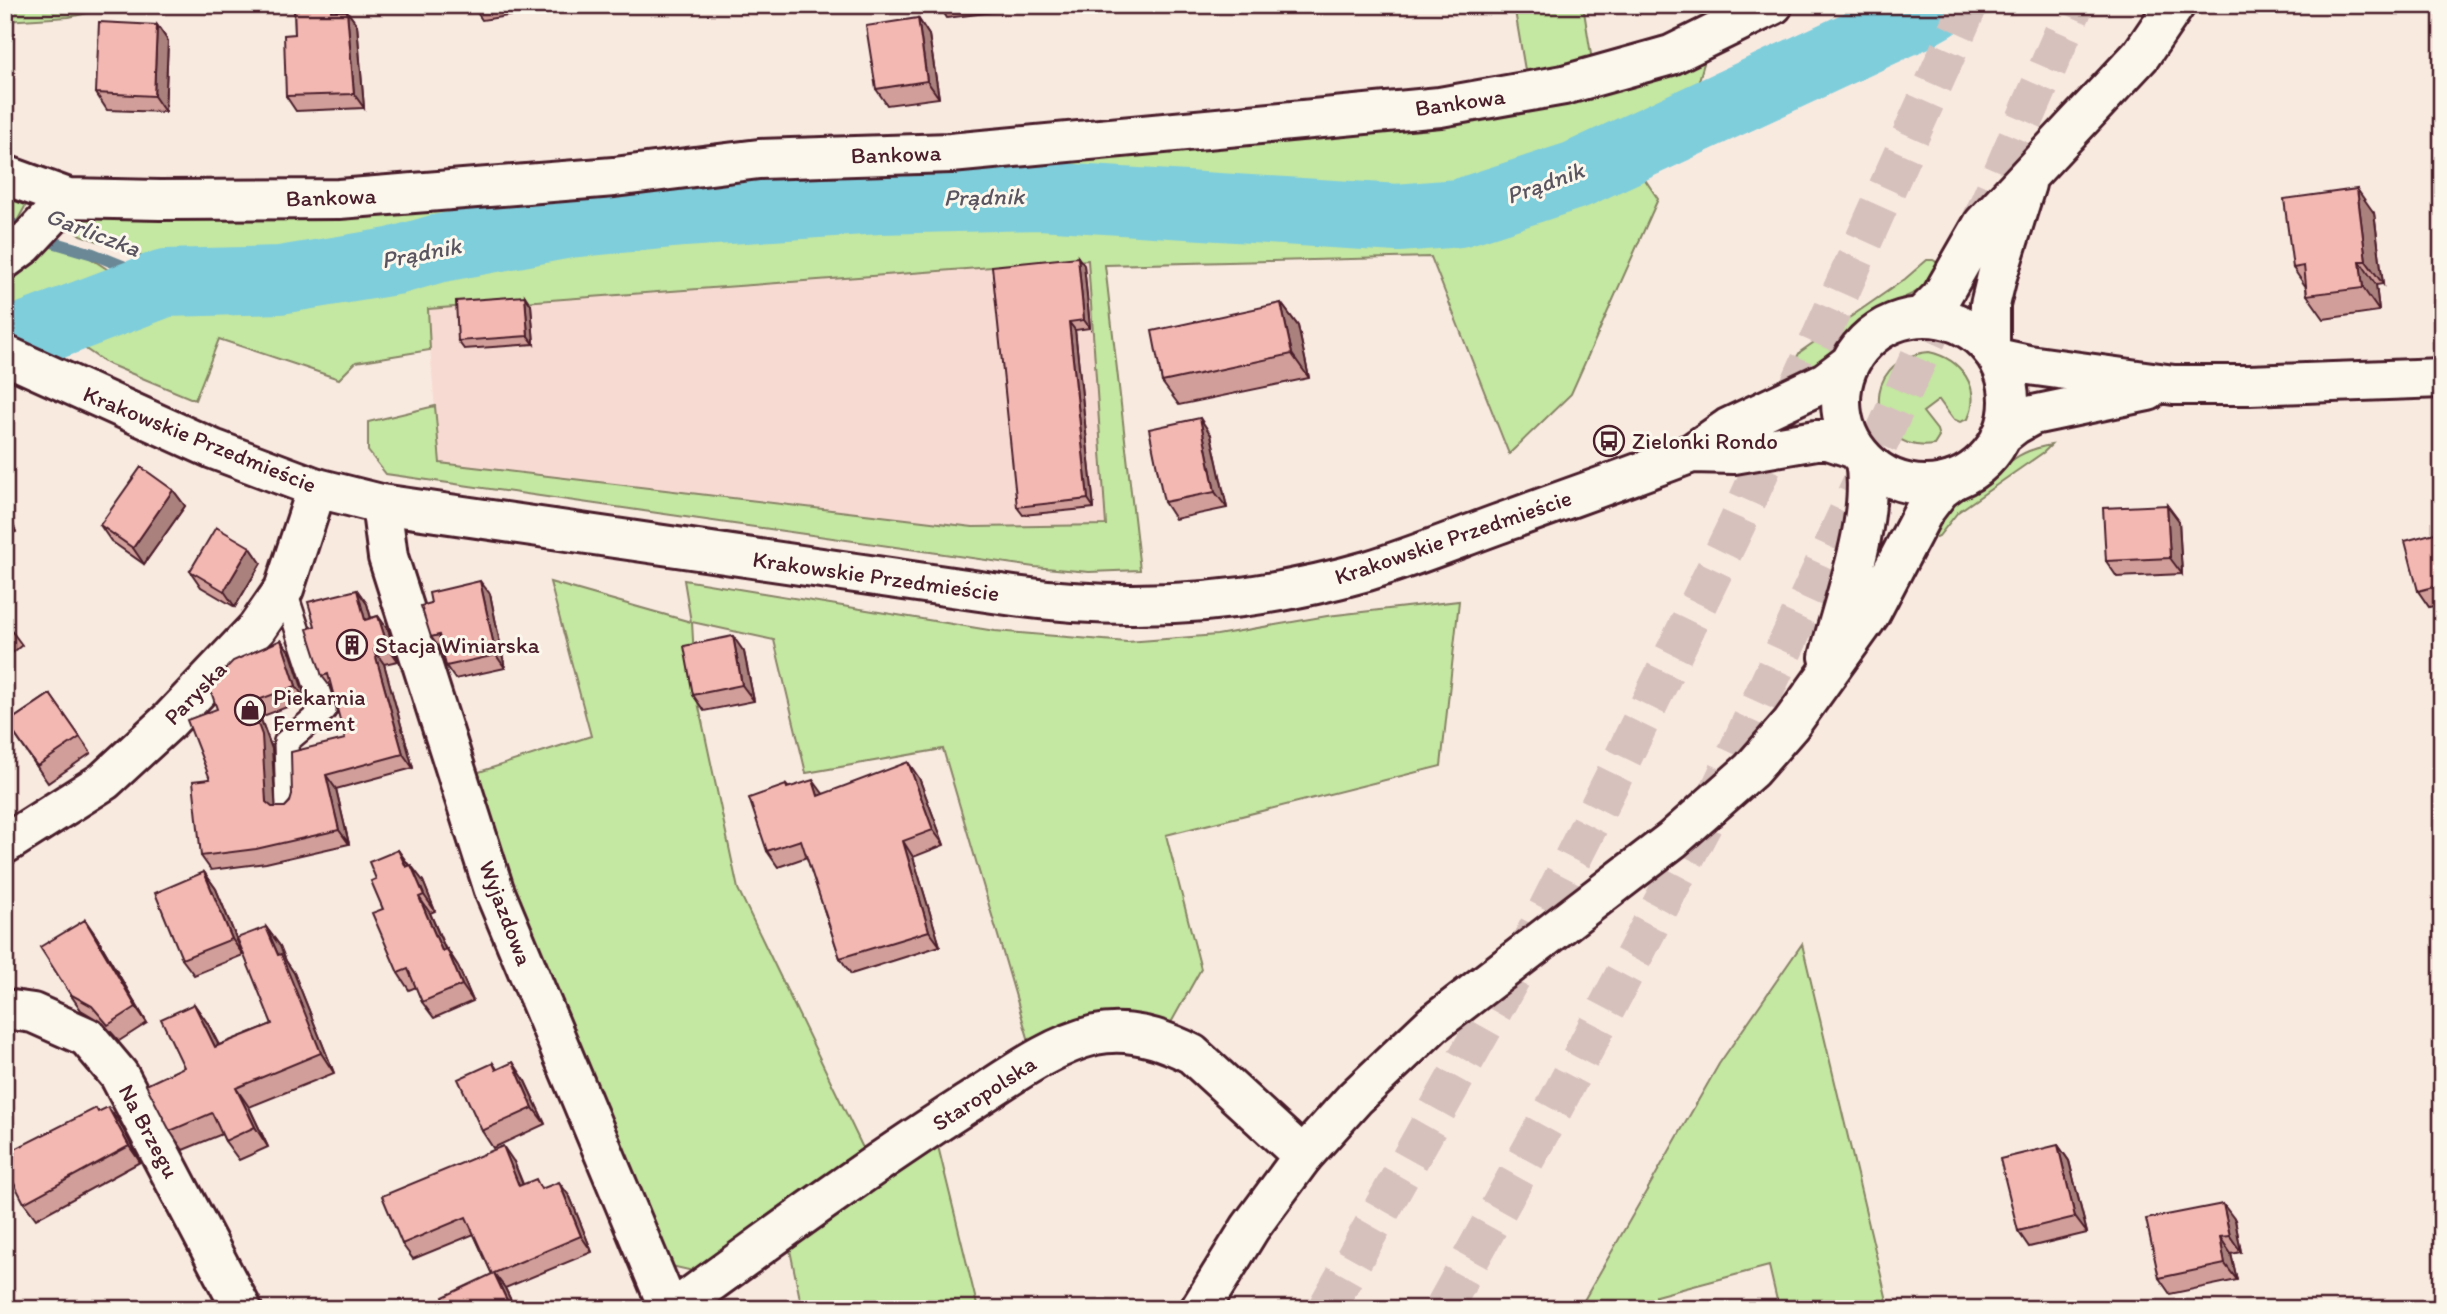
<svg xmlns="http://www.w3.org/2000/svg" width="2447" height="1314" font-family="Itim,sans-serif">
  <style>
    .built { fill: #f7dbd2 }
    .green { fill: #c4e7a1; stroke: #878366; stroke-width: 2 }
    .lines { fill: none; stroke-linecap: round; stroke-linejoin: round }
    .stream { stroke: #6a8895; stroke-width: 12 }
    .river { stroke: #7fcedc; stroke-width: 68 }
    .motorway-tunnel { stroke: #d6c1bc; stroke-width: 38; stroke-dasharray: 38 19; stroke-linecap: butt }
    .service-casing { stroke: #4a1f2b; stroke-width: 28 }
    .minor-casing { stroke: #4a1f2b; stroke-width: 44 }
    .tertiary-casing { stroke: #4a1f2b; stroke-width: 44 }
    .secondary-casing { stroke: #4a1f2b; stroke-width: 44 }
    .service { stroke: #fbf7ec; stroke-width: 23 }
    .minor { stroke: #fbf7ec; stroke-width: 38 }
    .tertiary { stroke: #fbf7ec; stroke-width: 38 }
    .secondary { stroke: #fbf7ec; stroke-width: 38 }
    .wall { fill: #d19e99; stroke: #4a1f2b; stroke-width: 2 }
    .shaded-wall { fill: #aa817d; stroke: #4a1f2b; stroke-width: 2 }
    .building { fill: #f3b8b2; stroke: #4a1f2b; stroke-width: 2 }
    .labels { text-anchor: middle; stroke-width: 6; stroke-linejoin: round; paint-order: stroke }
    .street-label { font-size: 23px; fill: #4a1f2b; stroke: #fbf7ec }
    .poi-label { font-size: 23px; fill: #4a1f2b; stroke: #fbf7ec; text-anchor: start }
    .water-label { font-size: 24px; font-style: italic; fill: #5a5460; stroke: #fbf7ec }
  </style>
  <rect width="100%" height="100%" fill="#f9eae0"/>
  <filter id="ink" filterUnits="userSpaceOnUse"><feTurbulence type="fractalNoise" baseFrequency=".0143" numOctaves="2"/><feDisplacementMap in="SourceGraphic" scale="14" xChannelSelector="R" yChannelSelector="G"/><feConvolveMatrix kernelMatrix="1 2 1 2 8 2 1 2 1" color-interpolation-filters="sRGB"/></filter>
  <g filter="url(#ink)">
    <path class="built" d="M1089,260L1106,525L973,527L439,463L427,309Z"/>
    <path class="green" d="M5,5H125L69,17L5,21Z
      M1514,5H1583L1593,67L1527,82Z
      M1709,46L1693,101L1520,179L1424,202L1225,191L963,181L701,194V176L1062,159Z
      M1640,172L1658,199L1571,394L1509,454L1431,257L1105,265L1140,570L1089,572L1034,567L386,474L368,451V422L435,406L440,463L973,527L1106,525L1088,260L428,309L430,350L356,362L339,379L219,339L195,400L106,363L71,339L124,313L198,294L312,283L771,227L967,223L1405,241L1467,234Z
      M5,194L27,203L5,243Z
      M483,205L489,221L318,259L166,265L80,235L64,220L95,215Z
      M44,243L84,254L113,273L90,284L52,314L27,325L5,316V282Z
      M1927,260H1933L1942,265L1921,290L1872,312L1852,329L1835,352L1819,366L1792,377L1794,362L1800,352L1905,279Z
      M1929,352C1961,359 1982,387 1968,419L1960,422L1953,419L1939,400L1923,412L1937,430L1939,437L1934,445C1867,455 1856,358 1929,352Z
      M2051,445L2044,452L1958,512L1939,536L1930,540C1935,524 1947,505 1961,496C1967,492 1975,490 1981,485C2007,465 2016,451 2051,445Z
      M684,580L995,631L1127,642L1217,635L1327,616L1459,601L1441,766L1166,835L1201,969L1168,1028L1128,1013L1065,1029L1031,1048L943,749L806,773L774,640L692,622L696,693L738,889L863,1148L780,1211L693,1271L671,1266L533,940L476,773L591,736L550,582L691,622Z
      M1802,944L1889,1309H1779L1769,1266L1656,1296L1658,1309H1579L1719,1064Z
      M936,1138L978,1309H802L788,1240Z"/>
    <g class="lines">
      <path class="stream" d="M5,221L49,241L93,254L165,283"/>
      <path class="river" d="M5,344L165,283L280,280L395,261L436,249L569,224L683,213L878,200L1040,196L1398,218L1459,213L1576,175L1911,19L1936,5"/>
      <path class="motorway-tunnel" d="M1979,225L2075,5
        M1326,1309L1522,959L1613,778L1736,526L1969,5
        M1443,1309L1554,1108L1704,823L1952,286"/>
      <g class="service-casing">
        <path id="service" d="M284,589L324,710L286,742L288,809"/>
      </g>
      <g class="minor-casing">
        <path id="minor" d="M5,175L68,198L160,200L339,199L614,177L759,159L951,153L1440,107L1564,85L1671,55L1773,5
          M5,259L24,245L68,198
          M1921,317L1941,297L1983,224L2141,55L2175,5
          M1990,348V305L1997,276L2026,184
          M381,504L388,557L494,890L669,1309
          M5,844L104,781L169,721L257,628L284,589L317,488
          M5,1009L33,1013L87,1037L119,1075L242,1309
          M674,1309C770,1239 865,1169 965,1105C1007,1079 1047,1047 1095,1035C1128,1028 1163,1039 1192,1054L1303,1156"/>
      </g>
      <g class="tertiary-casing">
        <path id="tertiary" d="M1829,657C1844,600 1875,518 1865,461
          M1200,1309L1250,1228L1303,1156L1355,1098L1433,1024L1672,840L1751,770L1791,724L1870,614L1924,511L1940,490L1952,481"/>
      </g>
      <g class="secondary-casing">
        <path id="secondary" d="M1841 401a84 84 0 1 1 168 0a84 84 0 1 1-168 0Z
          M5,355L213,449L317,488L381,504L1014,596C1132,612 1252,604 1367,571C1416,556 1464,536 1512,519C1572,497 1632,476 1692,453L1728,428L1825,382L1849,364
          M1997,358L2029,365L2174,385H2249L2442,378
          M2001,436L2015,425L2033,415L2148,391
          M1692,453L1734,454L1816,440H1828L1855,449"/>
      </g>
      <use href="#service" class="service"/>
      <use href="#minor" class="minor"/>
      <use href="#tertiary" class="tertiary"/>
      <use href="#secondary" class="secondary"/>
    </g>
    <path class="wall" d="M294,5H340L341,11H347L357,25L364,108L296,111L286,96L295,34Z
      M472,5H559V8L482,20Z
      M939,5H1048L947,18Z
      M918,18L929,35L939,98L887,105L876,89Z
      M157,25L168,41L165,112L107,110L96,93Z
      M2374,213L2383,284L2376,285L2379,311L2324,319L2307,295L2306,287L2293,268Z
      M1084,265L1090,328L1075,330L1094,508L1023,515L1017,507Z
      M1281,303L1298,326L1309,378L1179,405L1162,382Z
      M531,305L534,344L464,349L458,341Z
      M1211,435L1227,508L1175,519L1164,502Z
      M173,490L185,506L144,564L111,541L100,525Z
      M2167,505L2179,521L2182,574L2117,577L2106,561Z
      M5,506L16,532L5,536Z
      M2442,531V604L2429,607L2418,591Z
      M250,547L261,563L235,607L201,587L190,571Z
      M357,590L367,604L371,618L378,616L388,630L398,661L384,664L413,768L336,789L349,844L266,863L211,870L201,856L217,709L281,640L291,654L306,700L260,717L272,749L275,807H285L345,739L332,689L322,676L315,626Z
      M490,594L505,668L455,679L446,666L442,650H441L431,637Z
      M5,622L22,645L5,659Z
      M744,652L754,701L704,711L693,695Z
      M50,694L91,753L48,783L7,723Z
      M919,778L944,845L913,857L940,946L851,974L840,958L807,857L778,867L767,851L786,785L788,787L823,794Z
      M398,850L409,865L423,881L435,911L430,913L446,950L447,949L458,966L473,1001L434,1018L422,1002L416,987L409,990L398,973L376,879Z
      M204,872L216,889L243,955L194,975L182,959Z
      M85,920L96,936L147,1023L119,1041L103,1023L81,1010L70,994Z
      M266,927L280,946L286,961L294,973L334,1073L249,1107L268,1147L239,1160L225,1141L222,1134L183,1150L170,1131L184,1067L194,1004L208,1024L219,1045L272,1024Z
      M493,1063L497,1069L524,1079L545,1124L493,1148L482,1131Z
      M99,1111L120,1123L140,1162L36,1219L24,1203Z
      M2058,1145L2069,1161L2087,1233L2029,1247L2018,1231Z
      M514,1162L523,1184L543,1188L570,1197L592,1252L505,1288L515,1309H448L492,1274L474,1234L413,1259L402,1244Z
      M2235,1220L2241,1252L2231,1254L2237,1280L2170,1294L2159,1278Z"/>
    <path class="shaded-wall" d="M331,5H340L341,26L331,11Z
      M347,11L357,25L364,108L354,94Z
      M918,18L929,35L939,98L927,81Z
      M157,25L168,41L165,112L154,96Z
      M2357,189L2374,213L2383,284L2366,261Z
      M1078,257L1084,265L1090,328L1084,320Z
      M2360,261L2376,285L2379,311L2363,288Z
      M525,296L531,305L534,344L528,336Z
      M1281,303L1298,326L1309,378L1292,354Z
      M1069,322L1075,330L1094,508L1088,499Z
      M1200,418L1211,435L1227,508L1215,492Z
      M173,490L185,506L144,564L133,548Z
      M2167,505L2179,521L2182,574L2170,558Z
      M5,506L16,532L5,516Z
      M250,547L261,563L235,607L224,591Z
      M480,581L490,594L505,668L496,655Z
      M357,590L367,604L375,634L365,620Z
      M378,616L388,630L398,661L388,647Z
      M733,636L744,652L754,701L742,685Z
      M281,640L291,654L306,700L296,686Z
      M374,650L384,664L413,768L403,754Z
      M250,703L260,717L272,749L276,816L266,802Z
      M908,762L919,778L944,845L933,830Z
      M326,775L336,789L349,844L339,830Z
      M813,780L824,795L818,796Z
      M903,841L913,857L940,946L929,931Z
      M398,850L409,866L406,867Z
      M411,865L423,881L435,911L424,895Z
      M204,872L216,889L243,955L232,939Z
      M419,897L430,913L453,968L442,951Z
      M85,920L96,936L147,1023L136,1007Z
      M266,927L280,946L286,961L294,973L334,1073L321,1053Z
      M447,949L458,966L473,1001L462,985Z
      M194,1004L208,1024L229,1066L215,1047Z
      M513,1062L524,1079L545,1124L533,1108Z
      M236,1088L249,1107L268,1147L255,1127Z
      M108,1107L120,1123L140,1162L129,1146Z
      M2058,1145L2069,1161L2087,1233L2075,1217Z
      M503,1146L514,1162L529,1201L519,1186Z
      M559,1182L570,1197L592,1252L581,1236Z
      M2223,1204L2235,1220L2241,1252L2230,1236Z
      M2220,1237L2231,1254L2237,1280L2225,1264Z
      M494,1273L505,1288L515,1309H511Z"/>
    <path class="building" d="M294,5H331V11H347L354,94L286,96L284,35L295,34Z
      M918,18L927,81L876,89L866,26Z
      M99,22L157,25L154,96L96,93Z
      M2357,189L2366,261H2360L2363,288L2307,295L2304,266L2293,268L2284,199Z
      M2438,196H2442V231Z
      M1078,257L1084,320L1069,322L1088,499L1017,507L992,266Z
      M525,296L528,336L458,341L456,301Z
      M1281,303L1292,354L1162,382L1152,331Z
      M1200,418L1215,492L1164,502L1149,429Z
      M141,467L173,490L133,548L100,525Z
      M2167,505L2170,558L2106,561L2103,508Z
      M216,527L250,547L224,591L190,571Z
      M2442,531V585L2418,591L2405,541Z
      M480,581L496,655L446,666L439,635L431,637L421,606L431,603L429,593Z
      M357,590L365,620L378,616L388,647L374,650L403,754L326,775L339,830L256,849L201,856L193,781L210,779L187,720L217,709L209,686L233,661L281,640L296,686L250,703L262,735L266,802L272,807H285L290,802L292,795L291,752L345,739L328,674L322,676L307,629L315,626L308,602Z
      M5,622L11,629L5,633Z
      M733,636L742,685L693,695L684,646Z
      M50,694L80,737L37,766L7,723Z
      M908,762L933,830L903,841L929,931L840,958L801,840L767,851L749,798L786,785L787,788L813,780L818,796Z
      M398,850L406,867L411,865L424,895L419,897L442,951L447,949L462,985L422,1002L408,969L398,973L372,913L383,909L371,881L376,879L369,862Z
      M204,872L232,939L182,959L155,893Z
      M85,920L136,1007L108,1025L92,1006L70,994L40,947Z
      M266,927L278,955L281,954L321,1053L236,1088L255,1127L225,1141L212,1113L170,1131L146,1085L184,1067L161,1019L194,1004L215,1047L272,1024L237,938Z
      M513,1062L533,1108L482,1131L458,1079L493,1063L496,1070Z
      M108,1107L129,1146L24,1203L5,1166V1154L96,1108L98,1112Z
      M2058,1145L2075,1217L2018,1231L2000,1159Z
      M503,1146L519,1186L536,1179L541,1189L559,1182L581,1236L494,1273L511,1309H448L443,1297L492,1274L466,1217L402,1244L382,1196Z
      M2223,1204L2230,1236L2220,1237L2225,1264L2159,1278L2146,1219Z"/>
  </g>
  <defs>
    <g id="bus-ring" transform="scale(1.575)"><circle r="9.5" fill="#fbf7ec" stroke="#4a1f2b" stroke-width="1.5"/><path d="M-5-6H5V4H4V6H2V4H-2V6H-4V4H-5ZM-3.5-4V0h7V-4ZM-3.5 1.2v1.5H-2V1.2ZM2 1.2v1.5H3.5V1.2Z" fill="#4a1f2b"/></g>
    <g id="building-ring" transform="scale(1.575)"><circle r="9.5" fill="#fbf7ec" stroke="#4a1f2b" stroke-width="1.5"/><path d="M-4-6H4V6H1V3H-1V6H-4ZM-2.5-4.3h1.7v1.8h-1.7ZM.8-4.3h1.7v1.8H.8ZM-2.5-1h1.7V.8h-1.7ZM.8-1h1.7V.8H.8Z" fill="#4a1f2b"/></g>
    <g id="shop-ring" transform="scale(1.575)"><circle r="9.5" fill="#fbf7ec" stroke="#4a1f2b" stroke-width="1.5"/><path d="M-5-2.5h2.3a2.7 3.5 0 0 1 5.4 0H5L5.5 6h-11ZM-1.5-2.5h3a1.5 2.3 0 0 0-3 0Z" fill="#4a1f2b"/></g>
  </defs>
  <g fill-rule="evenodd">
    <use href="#bus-ring" x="1609" y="441"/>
    <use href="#building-ring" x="352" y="645"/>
    <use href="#shop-ring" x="250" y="710"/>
  </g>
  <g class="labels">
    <g class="street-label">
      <text transform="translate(1460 102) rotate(-8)" y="8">Bankowa</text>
      <text transform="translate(896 154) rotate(-2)" y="8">Bankowa</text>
      <text transform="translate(331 197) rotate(-2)" y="8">Bankowa</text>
      <text transform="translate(200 439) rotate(22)" y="8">Krakowskie Przedmieście</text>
      <text transform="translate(1453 537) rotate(-19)" y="8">Krakowskie Przedmieście</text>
      <text transform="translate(876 576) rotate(8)" y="8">Krakowskie Przedmieście</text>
      <text transform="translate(195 693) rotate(-46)" y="8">Paryska</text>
      <text transform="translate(506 913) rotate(69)" y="8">Wyjazdowa</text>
      <text transform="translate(984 1093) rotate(-33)" y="8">Staropolska</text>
      <text transform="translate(149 1131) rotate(62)" y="8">Na Brzegu</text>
    </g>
    <g class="poi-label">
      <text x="1632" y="449">Zielonki Rondo</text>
      <text x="375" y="653">Stacja Winiarska</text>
      <text x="273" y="705">Piekarnia<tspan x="273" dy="26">Ferment</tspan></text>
    </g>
    <g class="water-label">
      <text transform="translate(1545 183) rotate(-20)" y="8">Prądnik</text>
      <text transform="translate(984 197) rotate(-1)" y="8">Prądnik</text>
      <text transform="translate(93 232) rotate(21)" y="8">Garliczka</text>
      <text transform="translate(421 253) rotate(-11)" y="8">Prądnik</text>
    </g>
  </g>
  <rect width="2447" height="1314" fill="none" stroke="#fbf7ec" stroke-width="28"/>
  <rect x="14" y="14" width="2419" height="1286" fill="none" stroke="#4a1f2b" stroke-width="2.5" filter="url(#ink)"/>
</svg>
